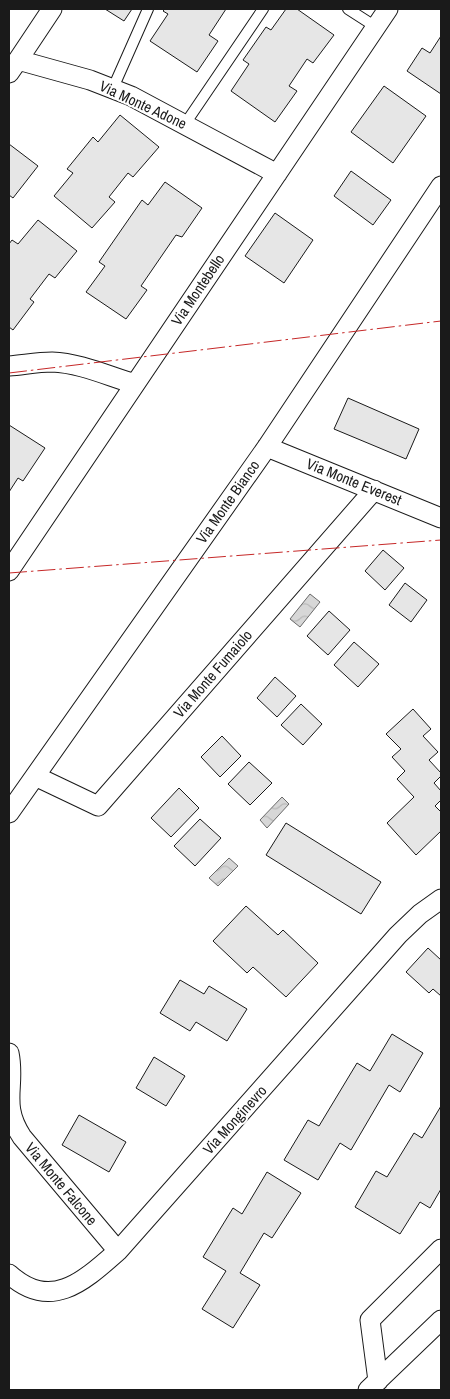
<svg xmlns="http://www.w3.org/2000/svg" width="450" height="1399" font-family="'Archivo Narrow',sans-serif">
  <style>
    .water { fill: url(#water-waves); stroke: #6a6a6a }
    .building { fill: #e6e6e6; stroke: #1a1a1a }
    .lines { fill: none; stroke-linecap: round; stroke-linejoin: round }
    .lane-casing { stroke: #1a1a1a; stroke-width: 12 }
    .street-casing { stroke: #1a1a1a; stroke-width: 21 }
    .lane { stroke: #fff; stroke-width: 10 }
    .street { stroke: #fff; stroke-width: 19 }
    .power { stroke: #c62828; stroke-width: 1; stroke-dasharray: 18 4 2.5 4; stroke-linecap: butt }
    .labels { text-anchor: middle; stroke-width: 4; stroke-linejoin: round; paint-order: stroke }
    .street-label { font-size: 15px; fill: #1a1a1a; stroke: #fff }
  </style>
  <defs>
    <pattern id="water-waves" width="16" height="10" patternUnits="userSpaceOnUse" patternTransform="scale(1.25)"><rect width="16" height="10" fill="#d7d7d7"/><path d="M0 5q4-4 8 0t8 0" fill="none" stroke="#b8b8b8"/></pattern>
  </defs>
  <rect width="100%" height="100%" fill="#fff"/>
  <path class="water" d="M310,594L320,602L300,627L290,619Z
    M282,797L289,804L267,828L260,820Z
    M229,858L238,866L218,886L209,878Z"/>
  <path class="building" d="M105,9H132L124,21Z
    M165,9H226L209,35L218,41L197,72L150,41L168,14L163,11Z
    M286,9H297L334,35L313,63L307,59L289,86L297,91L275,122L231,91L249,64L243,60L266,27L271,30Z
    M441,36V94L407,71L422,48L430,53Z
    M384,86L426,116L393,163L351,132Z
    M120,115L159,147L133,177L128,173L109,197L115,202L92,228L54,196L73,173L67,169L93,137L98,142Z
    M9,144L38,166L13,198L9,195Z
    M351,171L391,200L373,225L334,196Z
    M165,182L202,208L182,237L176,235L141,286L147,290L126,319L86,292L105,266L99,262L142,200L148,205Z
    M275,213L313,240L284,283L245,256Z
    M38,220L77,251L55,278L49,274L30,299L34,302L13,330L9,327V244L12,240L18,244Z
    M348,398L419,429L406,459L334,429Z
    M9,425L45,448L23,481L18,478L9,492Z
    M383,550L404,568L385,590L365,571Z
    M405,583L427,600L411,622L389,605Z
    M329,611L350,630L328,655L307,636Z
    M354,642L379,664L358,687L334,665Z
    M275,677L296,696L277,717L257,698Z
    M301,704L322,724L303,745L281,725Z
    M413,709L431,729L423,736L438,752L429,760L441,773V776L434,783L441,791V800L435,806L441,812V831L416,855L387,823L414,797L397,779L405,771L392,757L401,749L386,734Z
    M222,736L241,756L220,777L201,757Z
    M249,762L272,783L250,805L228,784Z
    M179,788L199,808L171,837L151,818Z
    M200,819L221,838L195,866L174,846Z
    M286,823L381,882L361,914L266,855Z
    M246,906L278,935L283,930L318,963L286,997L253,967L247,973L213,941Z
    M428,948L441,960V996L433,989L429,993L406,972Z
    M180,980L204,994L209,986L247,1009L227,1041L196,1022L190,1031L160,1013Z
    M392,1034L423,1053L400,1092L389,1085L351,1150L340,1143L318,1180L284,1160L308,1120L319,1126L357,1063L370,1071Z
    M154,1057L185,1076L166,1106L136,1088Z
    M441,1106V1189L430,1208L420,1202L400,1234L355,1207L376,1171L387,1177L414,1133L422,1138Z
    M79,1115L126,1142L109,1172L62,1145Z
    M267,1172L301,1193L272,1238L264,1233L240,1273L260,1285L233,1328L202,1309L226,1271L203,1257L233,1208L242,1214Z"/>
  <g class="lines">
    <g class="lane-casing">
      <path id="lane" d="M348,9L376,27
        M113,88L148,9
        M185,124L263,9"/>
    </g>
    <g class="street-casing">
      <path id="street" d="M18,60L52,9
        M9,73L18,60L90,80L131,96L277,174
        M9,366C23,365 37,362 52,362C80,363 108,376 135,384
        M267,447L441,518
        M9,571L388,9
        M35,776L98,806L374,490
        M9,813L267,447L441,186
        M9,1053C16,1086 0,1104 22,1137L118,1251
        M9,1274C51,1312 84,1281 118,1251L398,935L420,914L441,899
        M378,1381L370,1320L441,1249
        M368,1390L441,1320"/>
    </g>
    <use href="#lane" class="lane"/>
    <use href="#street" class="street"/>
    <path class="power" d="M9,373L441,321
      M9,573L441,540"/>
  </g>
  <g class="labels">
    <g class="street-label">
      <text transform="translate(143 105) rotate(25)" y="5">Via Monte Adone</text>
      <text transform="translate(198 290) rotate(-56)" y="5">Via Montebello</text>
      <text transform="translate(354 482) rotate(22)" y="5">Via Monte Everest</text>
      <text transform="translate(228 502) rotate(-55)" y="5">Via Monte Bianco</text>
      <text transform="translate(213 674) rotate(-49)" y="5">Via Monte Fumaiolo</text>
      <text transform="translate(235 1120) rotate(-48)" y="5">Via Monginevro</text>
      <text transform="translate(61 1184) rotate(50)" y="5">Via Monte Falcone</text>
    </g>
  </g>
  <rect width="450" height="1399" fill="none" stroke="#1a1a1a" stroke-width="20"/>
</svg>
